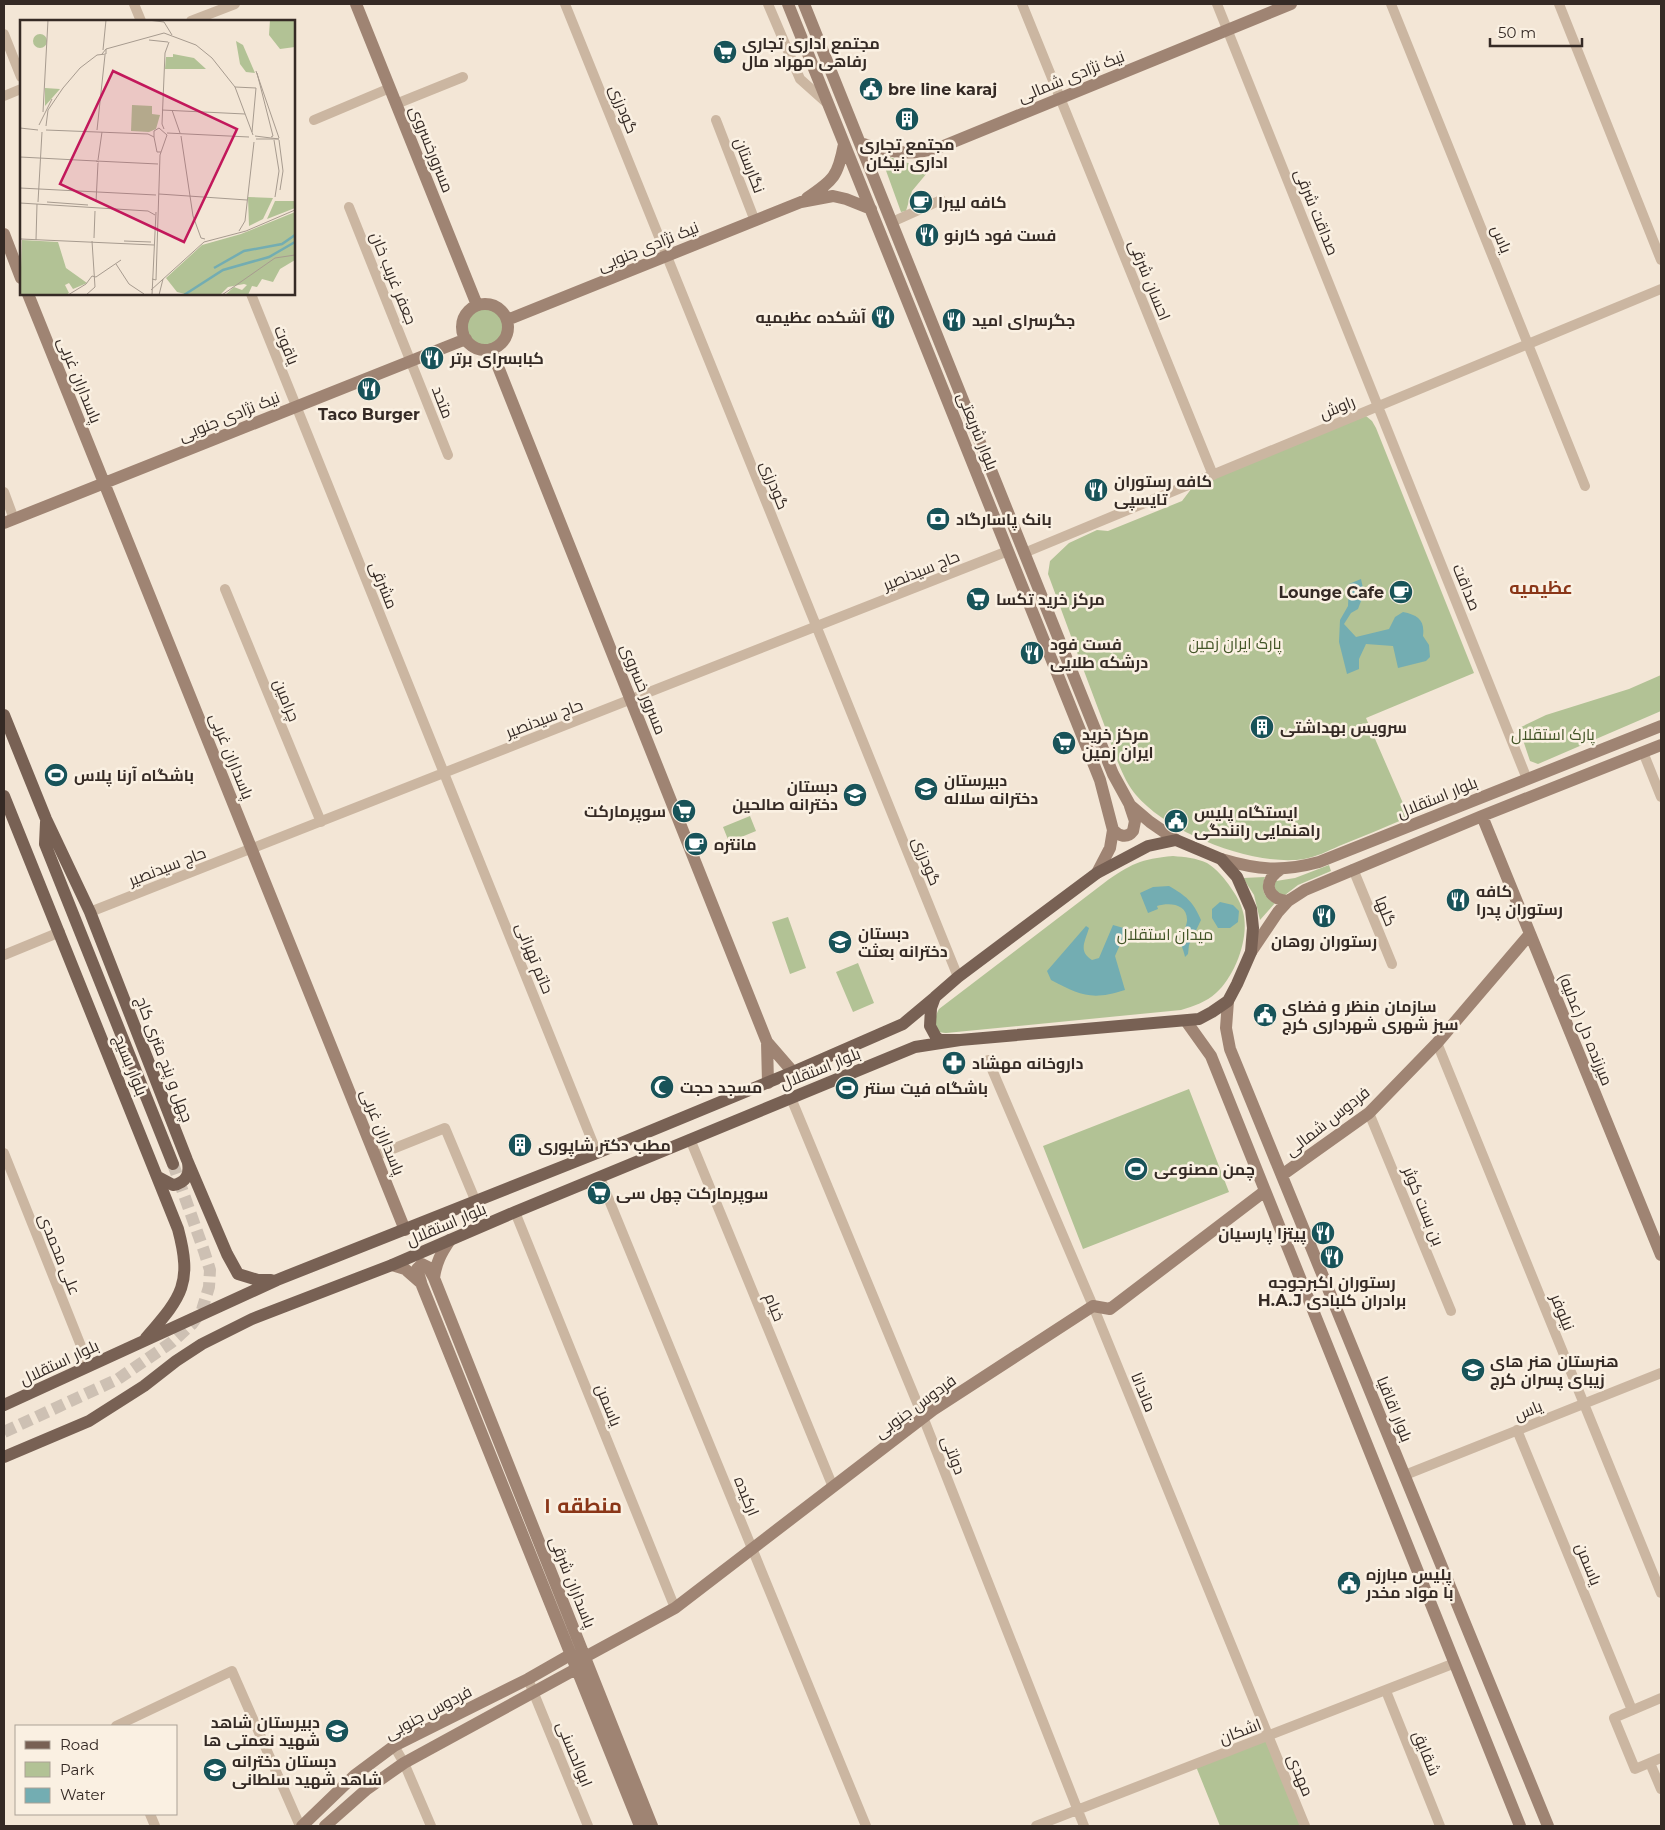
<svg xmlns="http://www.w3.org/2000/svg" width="1665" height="1830" font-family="Montserrat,Cairo,sans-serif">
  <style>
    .green { fill: #b2c295 }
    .water { fill: #73adb2 }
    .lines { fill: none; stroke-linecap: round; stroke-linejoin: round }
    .primary-tunnel { stroke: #cdc0b3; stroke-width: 12; stroke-dasharray: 12 6; stroke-linecap: butt }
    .street { stroke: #cbb6a1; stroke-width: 10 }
    .secondary { stroke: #9f8473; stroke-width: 12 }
    .primary { stroke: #786154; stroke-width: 12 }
    .labels { text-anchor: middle; stroke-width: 5; stroke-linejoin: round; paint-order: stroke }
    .poi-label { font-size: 16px; font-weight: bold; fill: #352a25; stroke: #faf0e2; text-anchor: start }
    .street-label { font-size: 16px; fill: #352a25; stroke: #faf0e2 }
    .park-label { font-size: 16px; fill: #435527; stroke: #faf0e2 }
    .neighbourhood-label { font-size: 18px; font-weight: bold; fill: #8a3618; stroke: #faf0e2 }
    .district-label { font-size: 21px; font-weight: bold; fill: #8a3618; stroke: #faf0e2 }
    .inset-river { fill: none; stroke: #73adb2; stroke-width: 2.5 }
    .inset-road { fill: none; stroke: #a79b8f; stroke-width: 1 }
    .view { fill: #c2185b; fill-opacity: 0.15; stroke: #c2185b; stroke-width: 2.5 }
    .inset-edge { fill: none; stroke: #352a25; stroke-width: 2.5 }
  </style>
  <rect width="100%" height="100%" fill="#f3e6d6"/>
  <path class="green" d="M880,154L911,164L937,161L912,191L906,211L901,212Z
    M464 327a21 21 0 1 1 42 0a21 21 0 1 1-42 0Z
    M1366,416L1372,421L1376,428L1474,673L1366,718L1409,817C1385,827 1362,837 1339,846C1328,851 1316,857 1304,859C1254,867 1168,833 1136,795C1121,778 1111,742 1102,719C1084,671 1066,623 1048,574L1050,561L1069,543L1097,530L1108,531L1182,501L1195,484Z
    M1661,675V711L1538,764L1530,761L1519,728L1546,715L1629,689Z
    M750,816L756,831L729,842L723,827Z
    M1173,856C1185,857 1196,858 1207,863C1217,869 1225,879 1231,888C1236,895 1241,903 1243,912C1250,937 1235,976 1216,993C1206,1002 1194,1006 1181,1010L946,1033C931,1033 934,1018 939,1009L1104,883C1130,864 1141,859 1173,856Z
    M1329,865L1331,871L1298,885L1285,895H1277L1274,884L1276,881L1295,878Z
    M1265,877C1261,888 1263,898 1275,903L1260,920L1254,895L1243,878Z
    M788,917L806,968L790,974L772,922Z
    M858,963L874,1003L853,1012L836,972Z
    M1189,1089L1229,1192L1083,1249L1043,1146Z
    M1269,1736L1305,1826H1220L1195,1764Z"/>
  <path class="water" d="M1361,579L1364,593L1358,609L1351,613L1344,624L1356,637L1389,629L1395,617L1403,612C1418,615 1425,620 1423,636L1429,645L1430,657L1426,661L1398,668L1393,646L1366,644L1359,659V669L1347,674L1339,642L1340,620L1348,606L1349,584Z
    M1169,886C1186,896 1193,901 1201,920L1189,945L1188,954L1185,957C1184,951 1181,946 1181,941C1181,933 1186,929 1187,921C1188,904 1170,902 1157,906L1158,909L1148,913L1140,893L1153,887Z
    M1220,902L1233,905L1239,911L1238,922L1230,928H1218L1212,918V909Z
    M1113,925L1127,929L1115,956L1125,990C1091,1001 1080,995 1051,980L1047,971L1086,926L1089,928C1085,942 1078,951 1092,960L1099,958Z"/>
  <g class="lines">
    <path class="primary-tunnel" d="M4,1432L118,1379L172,1342L192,1324L202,1310L209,1287L210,1270L204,1251L173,1164"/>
    <path class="street" d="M134,4L141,21
      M565,4L958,977
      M768,4L800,79L828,104
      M1022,4L1213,475
      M1217,4L1527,779
      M1391,4L1585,486
      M1559,4L1661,260
      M191,21L235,4
      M4,34L21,77
      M4,96L21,89
      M396,104L463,77
      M314,120L390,88
      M716,120L755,221
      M349,207L448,455
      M892,222L941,200
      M251,294L597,1153
      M4,492L14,519
      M1024,553L1661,289
      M225,589L321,822
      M1643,752L1661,797
      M1353,869L1392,964
      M90,912L1008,551
      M4,955L60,932
      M1437,1043L1661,1593
      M988,1060L1093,1306L1305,1826
      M791,1098L923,1417L1084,1826
      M1369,1113L1451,1311
      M690,1139L833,1487
      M4,1153L89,1366
      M375,1156L445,1128L476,1202
      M600,1178L866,1826
      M515,1212L675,1608
      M1517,1430L1632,1710
      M1405,1475L1661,1373
      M528,1679L588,1826
      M1386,1691L1440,1826
      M1661,1698L1614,1718L1635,1769L1661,1758
      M116,1726L232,1671L300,1826
      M394,1746L404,1763L431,1826
      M1650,1763L1661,1789
      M150,1814L155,1826
      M1036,1826L1455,1663"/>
    <path class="secondary" d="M356,4L477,305
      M788,4L1100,780L1113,830L1110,848L1097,873
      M804,4L1113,774L1130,805L1150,822L1176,840
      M860,143C893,152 908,157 941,147L1291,4
      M807,198C834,180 838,176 844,144
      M4,234L21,278
      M28,294L405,1230
      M462 327a23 23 0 1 1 46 0a23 23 0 1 1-46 0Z
      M507,320L801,202L833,196L846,199L871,209
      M491,349L767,1042L793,1072
      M4,523L466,339
      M1482,816L1661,1255
      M1113,830C1119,836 1127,839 1133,831L1135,821L1130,806
      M1221,859C1258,870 1282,872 1319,862L1661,726
      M1281,869C1262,881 1266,899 1288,901
      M1251,952L1278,912L1288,901L1305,890L1482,816L1661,745
      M1228,1001L1226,1028L1230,1049L1548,1826
      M1186,1021L1211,1056L1520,1826
      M767,1042L768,1083
      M1282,1175L1369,1113L1437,1043L1530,934
      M450,1240C441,1253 436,1263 434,1278L652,1826
      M392,1265L405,1269L421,1283L640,1826
      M421,1282L417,1269L422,1264L428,1267L434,1278
      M302,1826L355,1775L394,1746L528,1679L570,1655L577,1656
      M325,1826L367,1789L404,1763L576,1669L585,1657L675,1608L933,1410L1093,1306L1110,1309L1265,1191"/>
    <path class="primary" d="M4,715L46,819L90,912L187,1160L227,1254L238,1274L258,1280H271
      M4,796L178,1229C193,1285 181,1297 146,1338
      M46,822L45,844L173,1164
      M158,1177L173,1185C186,1183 190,1174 188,1163
      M4,1405L277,1280L597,1153L793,1072L903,1024L934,998
      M4,1457L89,1421L144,1386L176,1361L202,1344L252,1319L392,1265L515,1212L915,1047L960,1040L1199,1019L1212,1012L1228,1001L1237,984L1251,952L1253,928L1251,909L1237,877L1221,859L1176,840L1148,846L1097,873L958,977L935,997L931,1008L930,1026L936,1037L940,1040H960"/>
  </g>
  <defs>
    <g id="supermarket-disc" transform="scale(1.25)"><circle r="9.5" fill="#185359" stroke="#faf0e2"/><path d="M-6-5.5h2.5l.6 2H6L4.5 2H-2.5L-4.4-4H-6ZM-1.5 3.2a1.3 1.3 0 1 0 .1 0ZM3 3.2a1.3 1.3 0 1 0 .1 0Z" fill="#fff"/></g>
    <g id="civic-disc" transform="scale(1.25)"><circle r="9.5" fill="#185359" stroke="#faf0e2"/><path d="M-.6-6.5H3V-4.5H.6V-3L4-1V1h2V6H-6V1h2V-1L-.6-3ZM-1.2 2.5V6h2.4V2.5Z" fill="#fff"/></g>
    <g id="building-disc" transform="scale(1.25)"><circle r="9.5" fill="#185359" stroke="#faf0e2"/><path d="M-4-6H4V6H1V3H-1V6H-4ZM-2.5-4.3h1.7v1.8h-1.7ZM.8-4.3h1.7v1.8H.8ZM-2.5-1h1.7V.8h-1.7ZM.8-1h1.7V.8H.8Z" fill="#fff"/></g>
    <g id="cafe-disc" transform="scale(1.25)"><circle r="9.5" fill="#185359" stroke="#faf0e2"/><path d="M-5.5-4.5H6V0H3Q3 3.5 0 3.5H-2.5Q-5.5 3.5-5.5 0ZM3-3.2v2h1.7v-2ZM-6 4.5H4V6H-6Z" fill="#fff"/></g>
    <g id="restaurant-disc" transform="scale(1.25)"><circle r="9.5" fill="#185359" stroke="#faf0e2"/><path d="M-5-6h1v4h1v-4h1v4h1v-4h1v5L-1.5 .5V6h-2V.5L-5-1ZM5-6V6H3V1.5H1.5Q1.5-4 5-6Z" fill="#fff"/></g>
    <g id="bank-disc" transform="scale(1.25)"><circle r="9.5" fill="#185359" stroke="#faf0e2"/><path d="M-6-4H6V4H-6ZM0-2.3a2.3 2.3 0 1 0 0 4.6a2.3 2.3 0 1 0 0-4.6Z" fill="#fff"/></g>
    <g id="stadium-disc" transform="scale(1.25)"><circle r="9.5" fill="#185359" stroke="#faf0e2"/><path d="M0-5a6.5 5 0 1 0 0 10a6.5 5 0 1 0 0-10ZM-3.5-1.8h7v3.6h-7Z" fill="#fff"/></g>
    <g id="school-disc" transform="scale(1.25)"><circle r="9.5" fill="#185359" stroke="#faf0e2"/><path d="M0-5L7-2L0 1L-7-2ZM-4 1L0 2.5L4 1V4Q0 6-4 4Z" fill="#fff"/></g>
    <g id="pharmacy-disc" transform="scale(1.25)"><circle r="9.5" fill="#185359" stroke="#faf0e2"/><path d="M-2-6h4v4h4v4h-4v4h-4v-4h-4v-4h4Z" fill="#fff"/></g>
    <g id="mosque-disc" transform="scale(1.25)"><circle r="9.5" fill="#185359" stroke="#faf0e2"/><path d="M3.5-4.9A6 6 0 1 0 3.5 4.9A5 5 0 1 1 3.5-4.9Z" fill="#fff"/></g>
  </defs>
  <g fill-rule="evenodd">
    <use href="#supermarket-disc" x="725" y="52"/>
    <use href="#civic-disc" x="871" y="89"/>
    <use href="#building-disc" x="907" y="119"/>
    <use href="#cafe-disc" x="921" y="202"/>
    <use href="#restaurant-disc" x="927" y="235"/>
    <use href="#restaurant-disc" x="883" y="317"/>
    <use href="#restaurant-disc" x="954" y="320"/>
    <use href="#restaurant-disc" x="432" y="358"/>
    <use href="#restaurant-disc" x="369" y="389"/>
    <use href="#restaurant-disc" x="1096" y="490"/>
    <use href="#bank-disc" x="938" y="519"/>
    <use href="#cafe-disc" x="1401" y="592"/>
    <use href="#supermarket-disc" x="978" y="599"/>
    <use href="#restaurant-disc" x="1032" y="653"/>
    <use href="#building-disc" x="1262" y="727"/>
    <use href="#supermarket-disc" x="1064" y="743"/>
    <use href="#stadium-disc" x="56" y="775"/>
    <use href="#school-disc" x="926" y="789"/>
    <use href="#school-disc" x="855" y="795"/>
    <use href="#supermarket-disc" x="684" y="811"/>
    <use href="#civic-disc" x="1176" y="821"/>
    <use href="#cafe-disc" x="696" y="844"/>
    <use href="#restaurant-disc" x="1458" y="900"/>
    <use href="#restaurant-disc" x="1324" y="916"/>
    <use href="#school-disc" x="840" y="942"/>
    <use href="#civic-disc" x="1265" y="1015"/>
    <use href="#pharmacy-disc" x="954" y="1063"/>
    <use href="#mosque-disc" x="662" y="1087"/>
    <use href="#stadium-disc" x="847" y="1088"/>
    <use href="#building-disc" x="520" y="1145"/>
    <use href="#stadium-disc" x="1136" y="1169"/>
    <use href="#supermarket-disc" x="599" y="1193"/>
    <use href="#restaurant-disc" x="1323" y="1233"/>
    <use href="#restaurant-disc" x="1332" y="1257"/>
    <use href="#school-disc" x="1473" y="1370"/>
    <use href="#civic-disc" x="1349" y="1583"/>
    <use href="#school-disc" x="337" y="1731"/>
    <use href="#school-disc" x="215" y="1770"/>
  </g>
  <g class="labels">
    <g class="poi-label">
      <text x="742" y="49">مجتمع اداری تجاری<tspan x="742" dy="18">رفاهی مهراد مال</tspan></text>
      <text x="888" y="95">bre line karaj</text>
      <text x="907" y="150" text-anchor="middle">مجتمع تجاری<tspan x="907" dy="18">اداری نیکان</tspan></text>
      <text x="938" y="208">کافه لیبرا</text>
      <text x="944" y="241">فست فود کارنو</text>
      <text x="866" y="323" text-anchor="end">آشکده عظیمیه</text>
      <text x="972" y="326">جگرسرای امید</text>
      <text x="450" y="364">کبابسرای برتر</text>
      <text x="369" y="420" text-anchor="middle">Taco Burger</text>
      <text x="1114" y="487">کافه رستوران<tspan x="1114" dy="18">تایسپی</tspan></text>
      <text x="956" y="525">بانک پاسارگاد</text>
      <text x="1384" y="598" text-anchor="end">Lounge Cafe</text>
      <text x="996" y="605">مرکز خرید تکسا</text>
      <text x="1050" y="650">فست فود<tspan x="1050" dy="18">درشکه طلایی</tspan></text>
      <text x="1280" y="733">سرویس بهداشتی</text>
      <text x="1082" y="740">مرکز خرید<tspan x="1082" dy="18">ایران زمین</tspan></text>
      <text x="74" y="781">باشگاه آرنا پلاس</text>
      <text x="944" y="786">دبیرستان<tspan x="944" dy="18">دخترانه سلاله</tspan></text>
      <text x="838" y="792" text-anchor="end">دبستان<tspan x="838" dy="18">دخترانه صالحین</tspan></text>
      <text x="666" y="817" text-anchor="end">سوپرمارکت</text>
      <text x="1194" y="818">ایستگاه پلیس<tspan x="1194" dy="18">راهنمایی رانندگی</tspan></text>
      <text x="714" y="850">مانتره</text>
      <text x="1476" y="897">کافه<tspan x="1476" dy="18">رستوران پدرا</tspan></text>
      <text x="858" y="939">دبستان<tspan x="858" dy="18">دخترانه بعثت</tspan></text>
      <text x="1324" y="947" text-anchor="middle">رستوران روهان</text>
      <text x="1282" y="1012">سازمان منظر و فضای<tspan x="1282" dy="18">سبز شهری شهرداری کرج</tspan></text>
      <text x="972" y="1069">داروخانه مهشاد</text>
      <text x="680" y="1093">مسجد حجت</text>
      <text x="864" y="1094">باشگاه فیت سنتر</text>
      <text x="538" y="1151">مطب دکتر شاپوری</text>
      <text x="1154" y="1175">چمن مصنوعی</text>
      <text x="616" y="1199">سوپرمارکت چهل سی</text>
      <text x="1306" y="1239" text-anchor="end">پیتزا پارسیان</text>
      <text x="1332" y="1288" text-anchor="middle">رستوران اکبرجوجه<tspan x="1332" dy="18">H.A.J برادران کلبادی</tspan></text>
      <text x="1490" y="1367">هنرستان هنر های<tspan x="1490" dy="18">زیبای پسران کرج</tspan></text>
      <text x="1366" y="1580">پلیس مبارزه<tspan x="1366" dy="18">با مواد مخدر</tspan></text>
      <text x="320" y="1728" text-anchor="end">دبیرستان شاهد<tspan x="320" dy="18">شهید نعمتی ها</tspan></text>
      <text x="232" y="1767">دبستان دخترانه<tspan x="232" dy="18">شاهد شهید سلطانی</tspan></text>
    </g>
    <g class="street-label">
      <text transform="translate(1071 76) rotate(-22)" y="6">نیک نژادی شمالی</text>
      <text transform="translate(624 109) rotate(68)" y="6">گودرزی</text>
      <text transform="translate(432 149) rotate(68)" y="6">مسرورخسروی</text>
      <text transform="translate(750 165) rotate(69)" y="6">نگارستان</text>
      <text transform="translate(1317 212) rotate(68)" y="6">صداقت شرقی</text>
      <text transform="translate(1502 239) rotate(68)" y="6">یاس</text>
      <text transform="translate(648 246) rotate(-22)" y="6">نیک نژادی جنوبی</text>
      <text transform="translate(394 278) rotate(68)" y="6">جعفر غریب خان</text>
      <text transform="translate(1150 280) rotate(68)" y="6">احسان شرقی</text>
      <text transform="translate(287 345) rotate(68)" y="6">یاقوت</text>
      <text transform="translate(80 380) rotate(68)" y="6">پاسداران غربی</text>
      <text transform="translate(443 402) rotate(69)" y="6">متحد</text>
      <text transform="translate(1337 407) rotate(-22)" y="6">راوش</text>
      <text transform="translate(229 416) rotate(-22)" y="6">نیک نژادی جنوبی</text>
      <text transform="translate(978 431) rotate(68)" y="6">بلوار شریعتی</text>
      <text transform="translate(775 485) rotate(68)" y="6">گودرزی</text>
      <text transform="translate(921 570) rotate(-22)" y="6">حاج سیدنصیر</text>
      <text transform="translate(384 585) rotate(68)" y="6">مشرقی</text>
      <text transform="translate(1467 587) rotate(68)" y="6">صداقت</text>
      <text transform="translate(644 689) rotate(68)" y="6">مسرور خسروی</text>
      <text transform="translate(287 700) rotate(68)" y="6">چرامین</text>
      <text transform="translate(544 718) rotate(-21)" y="6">حاج سیدنصیر</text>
      <text transform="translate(232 756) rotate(68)" y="6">پاسداران غربی</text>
      <text transform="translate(1437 797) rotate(-22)" y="6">بلوار استقلال</text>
      <text transform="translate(927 861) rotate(68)" y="6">گودرزی</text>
      <text transform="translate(167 866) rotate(-21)" y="6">حاج سیدنصیر</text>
      <text transform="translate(1386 911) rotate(68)" y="6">گلها</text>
      <text transform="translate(535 958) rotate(68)" y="6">حاتم تهرانی</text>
      <text transform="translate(1586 1029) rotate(68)" y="6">میرزنده دل (عدلیه)</text>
      <text transform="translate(165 1059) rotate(69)" y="6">چهل و پنج متری کاج</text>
      <text transform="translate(131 1065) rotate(68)" y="6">بلوار بسیج</text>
      <text transform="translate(820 1068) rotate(-22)" y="6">بلوار استقلال</text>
      <text transform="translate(1327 1121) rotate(-38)" y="6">فردوس شمالی</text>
      <text transform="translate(383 1132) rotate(68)" y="6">پاسداران غربی</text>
      <text transform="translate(1424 1206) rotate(68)" y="6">بن بست کوثر</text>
      <text transform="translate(446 1224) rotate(-23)" y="6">بلوار استقلال</text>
      <text transform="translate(60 1254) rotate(68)" y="6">علی محمدی</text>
      <text transform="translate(775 1307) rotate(68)" y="6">خیام</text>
      <text transform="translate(1563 1312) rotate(68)" y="6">نیلوفر</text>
      <text transform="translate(59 1362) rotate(-25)" y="6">بلوار استقلال</text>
      <text transform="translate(1144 1392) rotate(68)" y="6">ماندانا</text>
      <text transform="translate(609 1405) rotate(68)" y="6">یاسمن</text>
      <text transform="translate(915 1406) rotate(-36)" y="6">فردوس جنوبی</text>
      <text transform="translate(1395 1409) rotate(68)" y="6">بلوار اقاقیا</text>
      <text transform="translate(1528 1410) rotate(-22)" y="6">یاس</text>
      <text transform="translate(954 1455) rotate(69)" y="6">دولتی</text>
      <text transform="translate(747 1496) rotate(68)" y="6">ارکیده</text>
      <text transform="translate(1589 1564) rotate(68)" y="6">یاسمن</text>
      <text transform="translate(573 1582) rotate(68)" y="6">پاسداران شرقی</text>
      <text transform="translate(428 1712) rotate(-28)" y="6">فردوس جنوبی</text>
      <text transform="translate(1240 1731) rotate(-21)" y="6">اشکان</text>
      <text transform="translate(1427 1753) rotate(68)" y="6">شقایق</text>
      <text transform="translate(575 1754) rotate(68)" y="6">ابوالحسنی</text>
      <text transform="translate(1301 1775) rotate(68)" y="6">مهدی</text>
    </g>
    <g class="park-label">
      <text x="1235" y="649">پارک ایران زمین</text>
      <text x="1553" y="740">پارک استقلال</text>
      <text x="1165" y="940">میدان استقلال</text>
    </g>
    <g class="neighbourhood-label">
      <text x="1541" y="594">عظیمیه</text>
    </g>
    <g class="district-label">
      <text x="583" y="1513">منطقه ۱</text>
    </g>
  </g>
  <g transform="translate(20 20)">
    <rect width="275" height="275" fill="#f3e6d6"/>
    <path d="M250,0H275V27L260,29L249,15ZM13 21a7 7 0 1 1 14 0a7 7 0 1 1-14 0ZM216,21L223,25L235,53L226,52L220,44ZM153,34L174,38L186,49H145L146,37H153ZM25,68L40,69L25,86ZM112,85L132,86V94L140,95L136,109L129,112L111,111ZM228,177L253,178L243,199L229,206ZM255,181H275V188L247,199ZM275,192V240L260,249L253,262L242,259L237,267L232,266L228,275H205L214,267L222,270L227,265L224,264L208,267L200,275H169L157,272L146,258L182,225L221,214ZM2,220L38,222L46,248L67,263L53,269L49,263L45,265L49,273L46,275H0Z" fill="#b2c295"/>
    <path class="inset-river" d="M194,248L224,231L262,224L275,215M164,275L203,250L249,237L275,222"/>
    <path class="inset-road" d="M128,0L144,2L152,15M129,20L148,22M86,29L144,13L176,25L192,38L215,67L233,115M83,30L86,0M236,51L259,118M237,53L253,116L251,117M215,67L236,68L232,112M142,90L225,94M152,90L160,113M23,92L28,0M19,105L32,79M26,106L28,90L43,68L60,48L77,35L86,34V29L82,34M0,108L18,110M144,109L142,104L145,33L149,22M26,110L128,114L134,117M77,110L85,35M147,113L229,117M161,116L173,196L181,218L185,219M235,116L259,119H236M254,120L259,151L255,177M259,120L263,151L260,170M0,137L76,141M78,140L82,112M79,142L76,141L138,144M0,168L136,175M139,174L227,180M18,182L22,112M27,182L68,185M76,182L78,143M0,183L128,191L135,195M219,211L225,201L234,122M74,218L75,191M1,219L134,225M16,220L17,184M104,221L131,222M96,244L109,264L124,274M132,259L136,260L140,135L147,115L139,108L134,111V117L137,132H141M131,270L184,222L226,211L275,190M48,275L66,264L72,256L76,257L101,240M66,275L75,267L72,221M132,275L136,192M139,275L143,259M202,275L255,238L275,235"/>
    <path class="view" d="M93,51L217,109L164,222L40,164Z"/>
    <rect width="275" height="275" class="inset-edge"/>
  </g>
  <rect width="1665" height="1830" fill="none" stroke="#352a25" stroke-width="10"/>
  <rect x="15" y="1725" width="162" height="90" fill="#faf0e2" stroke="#aba196"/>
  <rect x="25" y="1741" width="25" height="8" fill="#786154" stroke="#aba196"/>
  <text x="60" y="1750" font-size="15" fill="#352a25">Road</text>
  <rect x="25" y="1762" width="25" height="15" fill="#b2c295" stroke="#aba196"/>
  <text x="60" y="1775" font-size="15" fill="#352a25">Park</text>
  <rect x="25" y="1788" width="25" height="15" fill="#73adb2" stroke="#aba196"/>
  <text x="60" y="1800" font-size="15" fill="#352a25">Water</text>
  <path d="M1490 38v8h92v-8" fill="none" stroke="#352a25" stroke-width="2.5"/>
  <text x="1498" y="38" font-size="15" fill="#352a25" stroke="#faf0e2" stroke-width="4" paint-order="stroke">50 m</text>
</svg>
